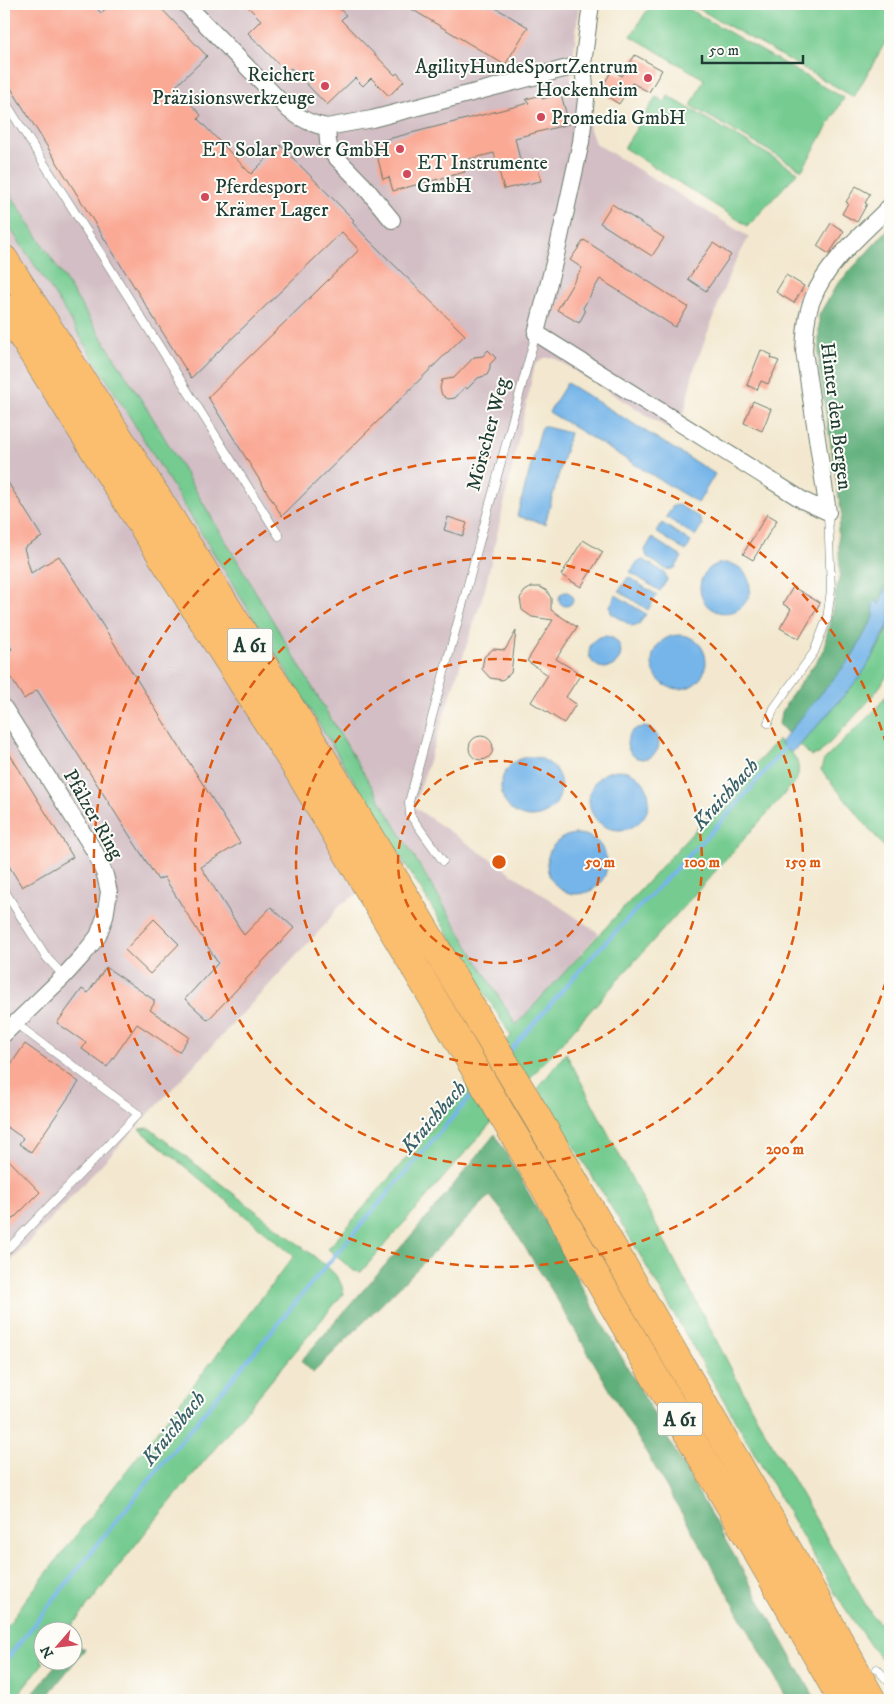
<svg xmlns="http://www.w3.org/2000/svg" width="894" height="1704" font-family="'IM FELL DW Pica',serif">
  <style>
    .industrial { fill: #d2bec4 }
    .green { fill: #74cb90; stroke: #4a8462 }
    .forest { fill: #5faf7a; stroke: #3f7657 }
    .water { fill: #76b5e9; stroke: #4a798e }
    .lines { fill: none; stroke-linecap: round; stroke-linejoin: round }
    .stream { stroke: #76b5e9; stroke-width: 4 }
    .building { fill: #faa994 }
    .service-casing { stroke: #69796a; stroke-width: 9 }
    .minor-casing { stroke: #69796a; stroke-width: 18 }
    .motorway-casing { stroke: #69796a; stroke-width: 29 }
    .service { stroke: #fff; stroke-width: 8 }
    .minor { stroke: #fff; stroke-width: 16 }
    .motorway { stroke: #fbbd6e; stroke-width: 28 }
    .ring { fill: none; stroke: #de580e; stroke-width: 2.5; stroke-dasharray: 9 6 }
    .poi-dot { fill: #d1495b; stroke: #fdfcf7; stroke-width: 2 }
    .labels { text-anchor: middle; stroke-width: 4; stroke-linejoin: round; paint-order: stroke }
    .shield { fill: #fdfcf7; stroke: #62766e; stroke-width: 1 }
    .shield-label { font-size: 19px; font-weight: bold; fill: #1f3d34 }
    .poi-label { font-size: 20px; fill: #1f3d34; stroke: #fdfcf7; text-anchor: end }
    .street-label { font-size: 20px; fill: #1f3d34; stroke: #fdfcf7 }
    .water-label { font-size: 21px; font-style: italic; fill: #39616a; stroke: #fdfcf7 }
    .centre { fill: #de580e; stroke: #fdfcf7; stroke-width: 2.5 }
    .ring-label { font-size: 15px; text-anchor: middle; font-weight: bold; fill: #de580e; stroke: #fdfcf7; stroke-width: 4; stroke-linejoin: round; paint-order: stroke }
  </style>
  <rect width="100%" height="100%" fill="#fdfcf7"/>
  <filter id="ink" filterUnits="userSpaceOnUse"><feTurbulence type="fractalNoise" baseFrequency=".02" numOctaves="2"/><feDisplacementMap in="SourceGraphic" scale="10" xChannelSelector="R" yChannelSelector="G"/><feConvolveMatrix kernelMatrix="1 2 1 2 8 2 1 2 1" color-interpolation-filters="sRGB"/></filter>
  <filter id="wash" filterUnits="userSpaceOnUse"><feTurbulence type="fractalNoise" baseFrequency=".0096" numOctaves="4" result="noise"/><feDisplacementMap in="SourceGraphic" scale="20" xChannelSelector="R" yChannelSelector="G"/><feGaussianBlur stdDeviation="1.12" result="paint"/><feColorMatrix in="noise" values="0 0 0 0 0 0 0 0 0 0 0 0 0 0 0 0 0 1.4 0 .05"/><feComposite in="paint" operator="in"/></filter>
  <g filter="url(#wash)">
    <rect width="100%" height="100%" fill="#f3e8cf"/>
    <path class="industrial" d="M4,4H579L571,78L595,143L749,237L731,270L693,372L684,414L675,433L553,357L544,358L535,365L485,589L414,807L599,933L516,1026L417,860L341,904L324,926L4,1269Z"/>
    <path class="green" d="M651,4H680L844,98L802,170L691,106L704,79L631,36Z
      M690,4H890V34L854,97Z
      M668,96L798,172L748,226L624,148L656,97L665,102Z
      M4,184L151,415L331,719L516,1025L778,740C791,751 804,762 796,781L532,1076L361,1272L354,1271L328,1249L511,1036L56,297L4,219Z
      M890,622C890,637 893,654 890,668C887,686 833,739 819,754L811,756L800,745C834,707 872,670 890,622Z
      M890,690V854L821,770L824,760L877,708Z
      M566,1053L757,1418L871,1614L890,1635V1669L872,1648L836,1595L632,1241L538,1088Z
      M149,1128L315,1257C328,1268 343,1277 343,1294L148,1529L68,1631L42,1632V1662H44L14,1700H4V1631L24,1602L294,1256L139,1129Z"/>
    <path class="forest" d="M890,227V577L879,606L876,599L873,605L874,617L851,658L788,734L779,724L781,714L789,699L823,652L840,574L838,529L842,517L819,368V315L836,286Z
      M495,1134L816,1700H788L691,1529L554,1294L503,1212L490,1196L313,1373L301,1361L429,1215Z
      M74,1644L85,1649L44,1700H27L59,1662H72Z"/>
    <path class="water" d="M567,383L715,474L698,503L549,412Z
      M542,426L570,433L545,524L517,516Z
      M679,505L700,518L702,525L695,536L666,517L673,506Z
      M662,523L691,542L686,551L656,532Z
      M652,538L682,557L675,568L667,570L647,557L645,550Z
      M644,560L665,573L667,580L660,591L630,572L638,561Z
      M700 588a25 25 0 1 1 50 0a25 25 0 1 1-50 0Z
      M628,577L657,595L648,610L619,591Z
      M890,577V622L870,661L861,676L833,708L800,745L791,752L780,743L851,658L874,617L873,605L876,599L879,605Z
      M559 599a7 7 0 1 1 14 0a7 7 0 1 1-14 0Z
      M616,595L646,614L639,624L632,626L611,613L610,606Z
      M652 662a27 27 0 1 1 54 0a27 27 0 1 1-54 0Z
      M589 652a16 16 0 1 1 32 0a16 16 0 1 1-32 0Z
      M627 743a16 16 0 1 1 32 0a16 16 0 1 1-32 0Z
      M501 787a30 30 0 1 1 60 0a30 30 0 1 1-60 0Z
      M589 800a30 30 0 1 1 60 0a30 30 0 1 1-60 0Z
      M547 864a30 30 0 1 1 60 0a30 30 0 1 1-60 0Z"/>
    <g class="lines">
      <path class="stream" d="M509,1052L595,953L733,809L788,744
        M4,1663C156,1467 315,1277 477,1089"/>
    </g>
    <g id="blocks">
      <path class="building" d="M14,4H92L101,13L111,4H157L207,56L175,87L201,115L198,119L251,174L280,145L354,220L352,222L369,240L465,335L282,516L208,397L359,250L342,232L191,378L4,77V15Z
        M245,4H334L346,15L341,20L395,75L397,73L404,81L389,96L371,78L363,86L355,78L327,105L291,68L286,72L248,33L261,20Z
        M403,4H489L528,27L505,65Z
        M635,55L662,70L649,92L632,83L619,104L608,97L612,89L604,84L612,70L622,76Z
        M561,94L569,124L515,138L521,164L536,160L541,181L504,189L494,153L462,161L465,172L393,191L389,177L383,179L377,155L383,154L380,141L529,103L526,99L542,95V99Z
        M856,186L870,194L865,203L867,204L857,222L842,214L848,203L846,202Z
        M612,204L664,238L652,256L600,223Z
        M831,223L844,231L829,254L817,246Z
        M584,240L688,307L675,327L600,279L583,308L585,312L579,323L557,310L582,268L570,260Z
        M713,243L731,255L706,291L688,279Z
        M786,275L804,286L794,303L776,292Z
        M488,350L496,358L490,364V369L487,375L478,378L467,389L465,387L455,398L448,399L442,395L440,388L442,380L454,378L474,357L483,356Z
        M761,350L772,355L771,358L779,361L768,384L761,381L757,390L747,385Z
        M753,401L771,409L762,431L744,423Z
        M4,476L42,537L24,548L31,573L59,556L240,843L201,867L244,935L271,907L294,928L208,1020L185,999L218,963L164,877L158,880L37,690L24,699L11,678L8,680L4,673V654L12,649L4,637Z
        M767,514L777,520L753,560L743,554Z
        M448,517L467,523L463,536L444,530Z
        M583,540L603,552L581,587L561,575Z
        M532,587H540L547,591L551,598V610L577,627L556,659L581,674L566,697L576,704L564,723L531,702L548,675L527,661L553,620L532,617L522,610L520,598L525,591Z
        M793,587L820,603L799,639L780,628L791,609L783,604Z
        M516,631L511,673L502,680L490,678L482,669L484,657L493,649L505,650Z
        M469 748a12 12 0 1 1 24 0a12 12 0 1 1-24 0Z
        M4,745L73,857L22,887L4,858Z
        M154,919L179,944L150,974L125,950Z
        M106,967L154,1000V1004L150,1010L189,1037L179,1052L137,1024L107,1067L82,1049L86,1043L57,1023L82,989L88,993Z
        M25,1044L79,1082L31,1152L19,1144L23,1138L4,1125V1074Z
        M4,1155L40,1192L4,1228Z"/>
    </g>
  </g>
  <g filter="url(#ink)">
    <use href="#blocks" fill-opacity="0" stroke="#69796a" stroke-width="1"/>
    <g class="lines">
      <g class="service-casing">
        <path id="service" d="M4,100L279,536
          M768,723L774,708L814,652L827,619L831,590L828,512
          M443,861L410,815L409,802L536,333
          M4,890L47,958L64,976
          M4,1253L138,1114L15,1023
          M877,1669L890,1683"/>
      </g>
      <g class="minor-casing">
        <path id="minor" d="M186,4L289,110C301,119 312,125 327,127L328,142L331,152L364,186L392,220
          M591,4L583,64L586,99L581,142L557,251L536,333L804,501L828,512
          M327,127L372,119L583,64
          M828,512L804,351C805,334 806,314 813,298C827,262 864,233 890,206
          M4,708L95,852L105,875L109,892L105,917L98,936L83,955L64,976L4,1034"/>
      </g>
      <g class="motorway-casing">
        <path id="motorway" d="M4,259L122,442L320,754L537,1117L814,1595L872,1700
          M4,308L301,775L517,1140L793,1614L842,1700"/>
      </g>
      <use href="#service" class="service"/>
      <use href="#minor" class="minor"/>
      <use href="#motorway" class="motorway"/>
    </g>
  </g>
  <g class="ring">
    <circle cx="499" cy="862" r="101"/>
    <circle cx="499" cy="862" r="203"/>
    <circle cx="499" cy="862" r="304"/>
    <path d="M890 967A405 405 0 1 1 890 757"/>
  </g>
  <g class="poi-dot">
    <circle cx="648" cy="78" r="5"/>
    <circle cx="325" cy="86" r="5"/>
    <circle cx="541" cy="117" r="5"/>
    <circle cx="400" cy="149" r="5"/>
    <circle cx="407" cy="174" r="5"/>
    <circle cx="205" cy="197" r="5"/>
  </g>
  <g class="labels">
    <g class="shield">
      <rect x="227.5" y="628.5" width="45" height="33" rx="4"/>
      <rect x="657.5" y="1402.5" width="45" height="33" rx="4"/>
    </g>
    <g class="shield-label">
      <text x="250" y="652">A 61</text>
      <text x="680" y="1426">A 61</text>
    </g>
    <g class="poi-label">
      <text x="638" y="73">AgilityHundeSportZentrum<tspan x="638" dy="23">Hockenheim</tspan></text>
      <text x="315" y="81">Reichert<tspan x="315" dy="23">Präzisionswerkzeuge</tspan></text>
      <text x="551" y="124" text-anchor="start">Promedia GmbH</text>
      <text x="390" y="156">ET Solar Power GmbH</text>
      <text x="417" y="169" text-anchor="start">ET Instrumente<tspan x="417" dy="23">GmbH</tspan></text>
      <text x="215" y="193" text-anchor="start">Pferdesport<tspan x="215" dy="23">Krämer Lager</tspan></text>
    </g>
    <g class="street-label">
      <text transform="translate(837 416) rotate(83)" y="7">Hinter den Bergen</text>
      <text transform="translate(487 434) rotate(-75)" y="7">Mörscher Weg</text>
      <text transform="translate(94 814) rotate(60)" y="7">Pfälzer Ring</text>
    </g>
    <g class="water-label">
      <text transform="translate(725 794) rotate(-48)" y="7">Kraichbach</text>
      <text transform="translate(433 1117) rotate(-49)" y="7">Kraichbach</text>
      <text transform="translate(173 1428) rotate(-51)" y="7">Kraichbach</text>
    </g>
  </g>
  <circle cx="499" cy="862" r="8" class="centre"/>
  <g class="ring-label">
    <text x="600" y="867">50 m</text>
    <text x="702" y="867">100 m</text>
    <text x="803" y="867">150 m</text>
    <text x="785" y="1154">200 m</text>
  </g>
  <rect width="894" height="1704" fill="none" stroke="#fdfcf7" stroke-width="20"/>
  <g transform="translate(58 1646) rotate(242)"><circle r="24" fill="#fdfcf7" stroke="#a4b0a9"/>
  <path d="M0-4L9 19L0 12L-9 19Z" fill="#d1495b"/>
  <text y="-8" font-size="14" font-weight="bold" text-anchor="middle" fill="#1f3d34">N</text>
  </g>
  <path d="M702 55v8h101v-8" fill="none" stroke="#1f3d34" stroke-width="2.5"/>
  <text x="709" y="55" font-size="15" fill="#1f3d34" stroke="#fdfcf7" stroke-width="4" paint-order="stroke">50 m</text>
</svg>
